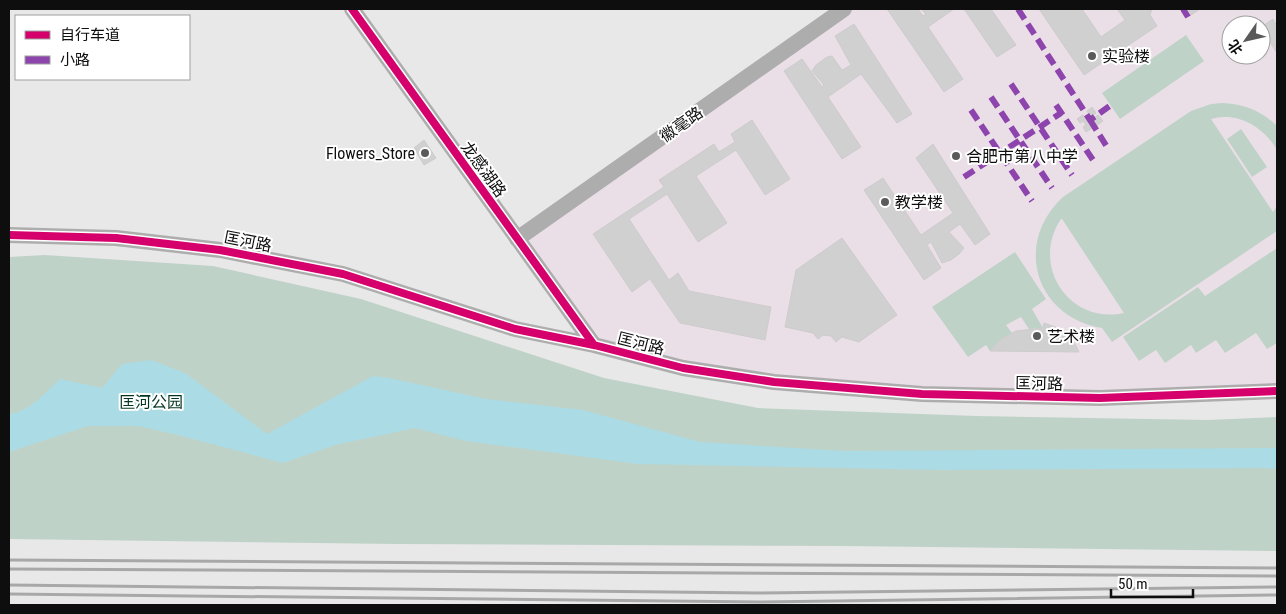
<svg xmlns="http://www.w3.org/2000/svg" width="1286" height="614" font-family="'Roboto Condensed','Noto Sans SC',sans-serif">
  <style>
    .education { fill: #ebdfe7; fill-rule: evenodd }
    .green { fill: #bfd2c8; fill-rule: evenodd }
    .water { fill: #abdbe4 }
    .building { fill: #d1d0d0; stroke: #cdcbcc }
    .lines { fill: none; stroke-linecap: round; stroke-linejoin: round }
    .tertiary { stroke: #aeadae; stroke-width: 16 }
    .rail { stroke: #a9a8a9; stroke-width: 3 }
    .quiet { stroke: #8e44ad; stroke-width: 6; stroke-dasharray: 12 6; stroke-linecap: butt }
    .cycleway-casing { stroke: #fff; stroke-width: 11 }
    .cycleway { stroke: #d6006c; stroke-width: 8 }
    .poi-dot { fill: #5b5a5b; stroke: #fff; stroke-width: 2 }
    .labels { text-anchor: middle; stroke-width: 4; stroke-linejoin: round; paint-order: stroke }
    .poi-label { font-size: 16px; fill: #0e0e0f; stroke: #fff; text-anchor: start }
    .street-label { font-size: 16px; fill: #0e0e0f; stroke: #fff }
    .park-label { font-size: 16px; fill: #043522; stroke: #fff }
  </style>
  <rect width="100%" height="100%" fill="#e9e8e9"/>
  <path class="education" d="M844,9H1277V391L1100,398L774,382L594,345L517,239ZM1231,25H1261V55H1231Z"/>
  <path class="green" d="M1186,35L1204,61L1120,119L1102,93Z
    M1222,103C1244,104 1262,111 1277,126V150C1264,127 1237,111 1211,119L1273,212L1277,206V231L1112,342L1102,328C1035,317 1013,243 1063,197L1191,111L1211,104ZM1061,219H1062L1124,313C1069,325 1030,265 1061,219Z
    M1241,129L1267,167L1252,177L1227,139Z
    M1277,248V343L1267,349L1256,333L1225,353L1216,340L1196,353L1191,345L1165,363L1156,350L1139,361L1123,337L1198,287L1205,296Z
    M1015,252L1046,299L1032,309L1043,328L1029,329L1021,317L1006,325L1012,333L1001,339L990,351L986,345L968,357L932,307Z
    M45,255L213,266L361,299L604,378L758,408L977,416L1208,420L1277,417V551L842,546L396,544L9,539V257Z"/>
  <path class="water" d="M151,360L185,373L267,434L373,376L389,378L486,399L583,410L700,442L844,451L1273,448H1277V469L1265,468L942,470L638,464L466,441L415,428L335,445L283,463L178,435L138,426H88L9,452V414C28,413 46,392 60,379L102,388L122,364Z"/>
  <path class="building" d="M887,9H918L923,16L926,14L921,9H954L928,27L963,79L944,92Z
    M964,9H991L1016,45L997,57Z
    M1039,9H1082L1101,37L1125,20L1117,9H1152L1150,15L1157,26L1084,75Z
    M1185,9H1200L1188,17Z
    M1273,19L1275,23H1277V53L1261,29V27Z
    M854,24L912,114L897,123L861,74L828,97L861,147L842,159L784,71L802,59L822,87L824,85L812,71L816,65L827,57L832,56L842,70L851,65L835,36Z
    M1092,107L1096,113L1093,115L1095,117L1098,115L1103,121L1096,126L1093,121L1089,124L1092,128L1086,132L1083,127L1086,125L1083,121L1080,123L1077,119L1083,115L1086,119L1090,116L1087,111Z
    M752,120L790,179L765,195L736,150L696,176L727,223L698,242L667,194L629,219L669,280L678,273L689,291L771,307L765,340L680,323L650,279L632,292L593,234L664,187L659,180L714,144L719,152L735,142L731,134Z
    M424,140L436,158L424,165L414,148Z
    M933,144L990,234L975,245L960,224L949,232L964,248L959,254L951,260L942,263L931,242L927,245L941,268L924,280L864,190L883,178L921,235L953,213L916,158Z
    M842,238L897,315L859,342L842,337L836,342L831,336L823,335L818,339L813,333L785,327L796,270Z
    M1044,323L1058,328L1069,333L1067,339L1075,344L1079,352L990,351L1001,339L1016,331L1043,328Z"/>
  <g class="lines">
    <path class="tertiary" d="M352,9L594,345
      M9,235L116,238L220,250L343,274L515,329L594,345L683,368L774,382L922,394L1100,398L1277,391
      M517,239L844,9"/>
    <path class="rail" d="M9,560L1277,568
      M9,569L1277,576
      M9,585L758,593L1277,587
      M9,594L760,602L1277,595"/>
    <path class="quiet" d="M1018,9L1090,120L1111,105
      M1183,9L1188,17
      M1011,84L1072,175
      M991,97L1052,188
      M1056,105L1093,160
      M971,110L1032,201
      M1090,120L1109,150
      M964,177L1061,113"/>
    <g class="cycleway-casing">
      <path id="cycleway" d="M352,9L594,345
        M9,235L116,238L220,250L343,274L515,329L594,345L683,368L774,382L922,394L1100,398L1277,391"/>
    </g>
    <use href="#cycleway" class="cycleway"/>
  </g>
  <g class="poi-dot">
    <circle cx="1092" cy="56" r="5"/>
    <circle cx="425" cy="153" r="5"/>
    <circle cx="956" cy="156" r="5"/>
    <circle cx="885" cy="202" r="5"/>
    <circle cx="1037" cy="336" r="5"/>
  </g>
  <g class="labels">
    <g class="poi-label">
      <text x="1102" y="62">实验楼</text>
      <text x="415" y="159" text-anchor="end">Flowers_Store</text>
      <text x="966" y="162">合肥市第八中学</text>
      <text x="895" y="208">教学楼</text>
      <text x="1047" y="342">艺术楼</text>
    </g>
    <g class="street-label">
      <text transform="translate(681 124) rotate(-35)" y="6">徽毫路</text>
      <text transform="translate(484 169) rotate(54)" y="6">龙感湖路</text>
      <text transform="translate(248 241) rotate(11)" y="6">匡河路</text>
      <text transform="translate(641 343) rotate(14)" y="6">匡河路</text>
      <text transform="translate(1039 383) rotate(1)" y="6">匡河路</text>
    </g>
    <g class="park-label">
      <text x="151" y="408">匡河公园</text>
    </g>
  </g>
  <rect width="1286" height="614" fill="none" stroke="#0e0e0f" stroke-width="20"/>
  <rect x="15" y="15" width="175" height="65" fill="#ffffff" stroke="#9f9f9f"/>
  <rect x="25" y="31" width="25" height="8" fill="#d6006c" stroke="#9f9f9f"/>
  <text x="60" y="40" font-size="15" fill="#0e0e0f">自行车道</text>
  <rect x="25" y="56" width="25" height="8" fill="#8e44ad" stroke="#9f9f9f"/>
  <text x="60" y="65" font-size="15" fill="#0e0e0f">小路</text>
  <g transform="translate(1246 40) rotate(236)"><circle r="24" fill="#ffffff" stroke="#9f9f9f"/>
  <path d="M0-4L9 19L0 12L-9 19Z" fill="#5b5a5b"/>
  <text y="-8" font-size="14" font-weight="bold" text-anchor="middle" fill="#0e0e0f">北</text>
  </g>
  <path d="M1111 589v8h82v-8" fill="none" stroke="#0e0e0f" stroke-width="2.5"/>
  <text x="1118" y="589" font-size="15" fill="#0e0e0f" stroke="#ffffff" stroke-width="4" paint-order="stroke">50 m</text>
</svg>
